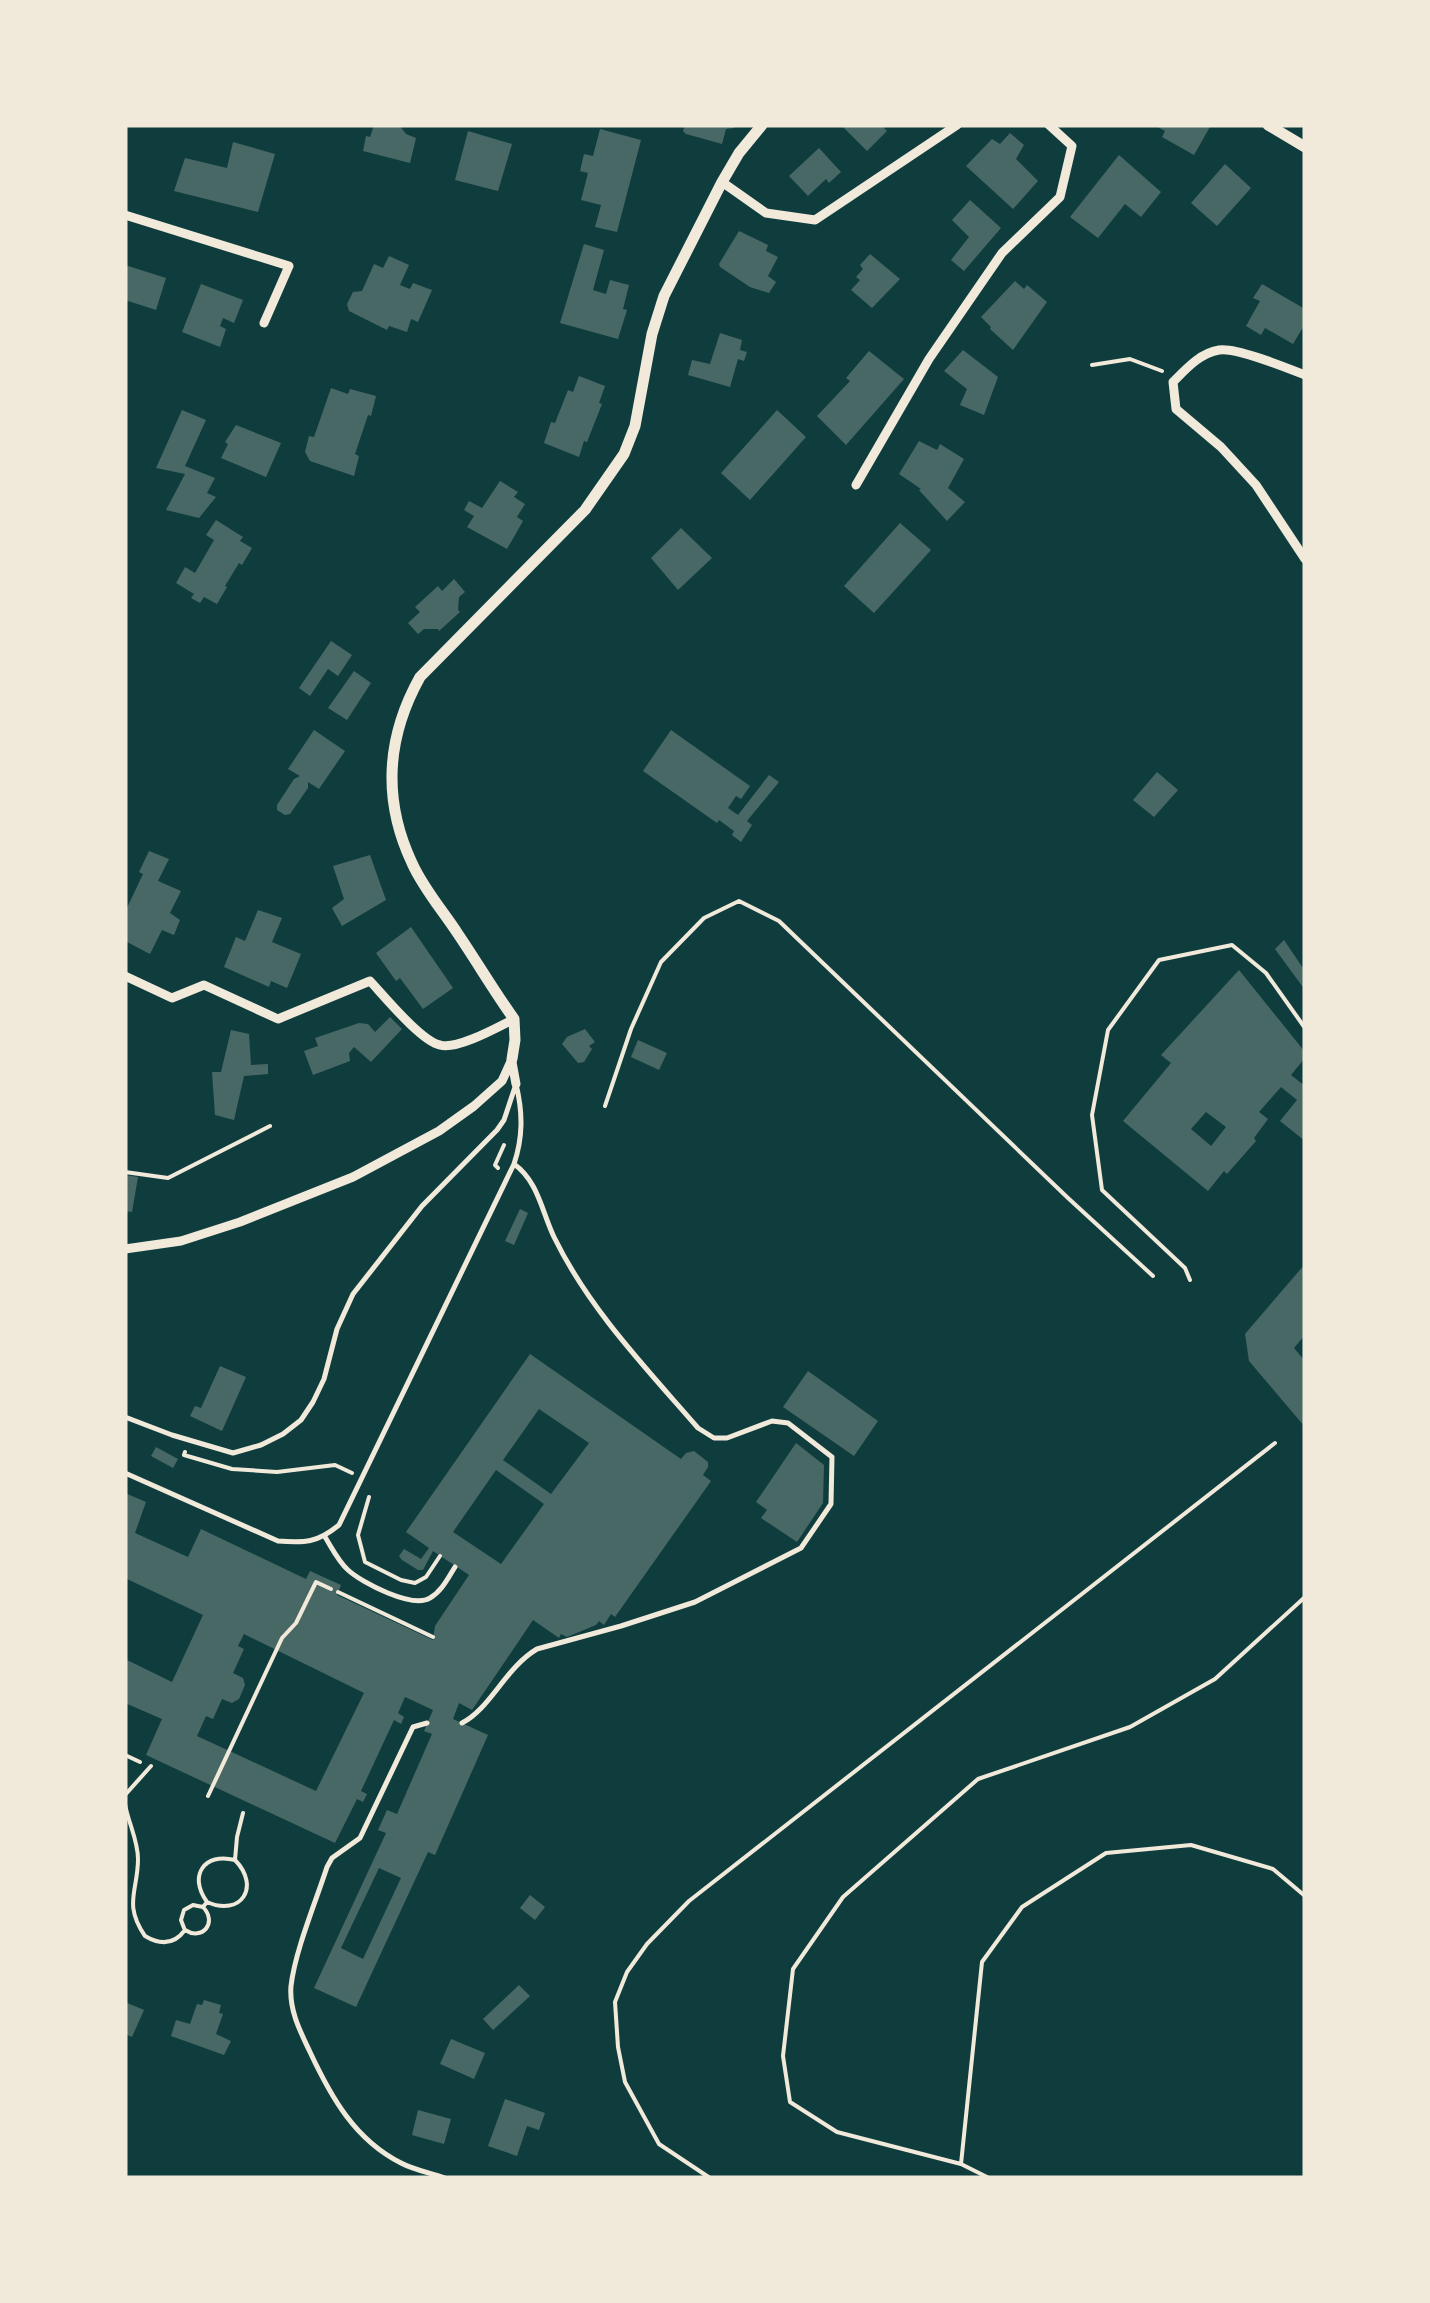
<svg xmlns="http://www.w3.org/2000/svg" width="1430" height="2303" font-family="Figtree,sans-serif">
  <style>
    .building { fill: #486865; fill-rule: evenodd }
    .lines { fill: none; stroke-linecap: round; stroke-linejoin: round }
    .path { stroke: #f1e9da; stroke-width: 4 }
    .service { stroke: #f1e9da; stroke-width: 5 }
    .minor { stroke: #f1e9da; stroke-width: 9 }
    .tertiary { stroke: #f1e9da; stroke-width: 11 }
  </style>
  <rect width="100%" height="100%" fill="#0f3d3e"/>
  <path class="building" d="M374,125L400,126L406,134L416,138L410,163L363,151L366,136L370,137Z
    M685,125H735L734,128L726,129L722,144L686,134L683,131Z
    M841,125H886L884,128L887,131L867,151Z
    M1154,125H1211L1194,155L1162,137L1165,131Z
    M600,129L641,140L617,232L595,227L601,205L581,200L588,173L580,171L584,154L593,156Z
    M468,131L512,144L498,191L455,180Z
    M1010,133L1024,145L1016,159L1038,181L1013,209L966,166L992,139L1000,144Z
    M233,142L275,154L258,212L174,191L185,158L227,168Z
    M819,148L841,172L829,183L826,179L808,196L789,176Z
    M1119,155L1161,192L1141,217L1125,204L1098,238L1070,217Z
    M1225,164L1251,188L1217,226L1191,203Z
    M970,200L1001,228L964,271L951,260L969,237L952,220Z
    M739,231L768,245L766,251L778,257L768,276L776,282L769,293L750,287L720,267L719,264Z
    M584,244L604,250L593,290L606,294L610,280L629,285L623,309L627,310L618,339L560,323Z
    M870,254L900,279L872,308L851,290L860,280L856,277L863,269L860,265Z
    M389,256L409,265L400,285L410,289L413,283L432,290L418,322L411,319L407,332L389,326L387,330L349,311L347,304L353,292L362,291L374,264L383,268Z
    M125,265L166,278L156,310L125,300Z
    M1015,281L1024,289L1027,285L1047,302L1013,350L990,329L991,327L981,317Z
    M201,284L243,300L234,323L223,318L220,326L226,329L220,347L182,332Z
    M1262,284L1305,309V324L1293,344L1265,328L1261,335L1246,326L1260,301L1253,298Z
    M720,333L742,340L740,350L747,352L744,361L738,359L730,387L688,375L692,360L710,364Z
    M963,350L998,377L984,415L960,405L967,389L944,371Z
    M869,351L904,379L846,445L817,416L850,381L846,378Z
    M579,376L605,386L599,403L602,404L587,442L584,441L579,457L544,443L551,422L555,423L568,390L573,392Z
    M331,388L348,394L350,389L376,396L371,416L368,415L355,454L359,456L354,476L310,461L305,452L309,436L314,437Z
    M182,410L206,420L185,466L215,478L207,493L216,497L199,518L166,510L185,474L156,468Z
    M777,410L806,437L750,500L721,473Z
    M236,425L281,443L266,477L221,458L228,444L225,442Z
    M919,441L937,450L940,444L964,459L948,488L965,502L947,521L919,490L921,489L899,474Z
    M500,481L518,492L514,497L525,504L517,517L523,521L507,549L467,527L474,516L464,510L469,501L482,508Z
    M216,520L243,537L240,541L252,548L242,565L239,563L225,586L227,587L217,604L204,597L200,603L191,598L194,594L176,583L185,567L195,573L214,540L206,535Z
    M900,523L931,550L874,613L844,586Z
    M681,528L712,558L678,590L651,558Z
    M454,579L465,592L459,597L458,610L460,612L439,631L438,629H424L418,634L408,623L420,612L415,607L438,586L442,591Z
    M331,641L352,655L338,676L328,669L310,696L299,688Z
    M354,671L371,683L347,720L328,708Z
    M314,730L345,751L319,789L308,782V788L290,814L285,815L277,810V805L294,779L300,776L288,769Z
    M671,730L750,786L741,799L736,796L728,808L738,815L769,775L779,782L747,821L752,825L741,842L732,835L734,831L719,820L717,823L643,771Z
    M1157,772L1178,790L1154,817L1133,800Z
    M149,851L169,859L158,881L181,891L170,913L180,920L174,935L162,930L150,954L125,941V912L143,874L139,872Z
    M370,855L386,900L342,926L332,908L344,899L333,866Z
    M258,910L282,918L272,942L301,954L287,988L271,981L269,987L224,967L236,937L245,941Z
    M411,927L453,988L423,1009L400,978L396,981L376,953Z
    M1284,940L1305,971V990L1275,949Z
    M1239,970L1305,1052V1058L1291,1075L1305,1086V1141L1280,1121L1297,1100L1281,1087L1259,1112L1268,1119L1254,1138L1256,1141L1227,1174L1224,1171L1208,1191L1123,1121L1171,1063L1161,1055ZM1206,1112L1226,1127L1211,1146L1191,1129Z
    M390,1017L402,1029L371,1062L354,1047L349,1053L350,1061L313,1075L304,1051L318,1046L315,1038L359,1023L368,1024L375,1032Z
    M585,1029L595,1042L589,1046L592,1049L584,1062L578,1063L562,1044L567,1037Z
    M231,1030L249,1034L251,1065L268,1064V1074L244,1076L234,1120L215,1115L212,1072H221Z
    M638,1040L667,1053L659,1070L631,1057Z
    M125,1175L138,1177L132,1212L125,1211Z
    M520,1209L528,1213L514,1245L505,1241Z
    M1305,1264V1335L1294,1348L1305,1361V1427L1249,1361L1245,1334Z
    M530,1354L681,1459L686,1453L694,1451L708,1462V1467L703,1475L711,1481L615,1617L611,1614L604,1625L599,1621L596,1625L567,1637L561,1634L559,1638L533,1620L472,1710L459,1703L453,1719L488,1735L435,1855L428,1852L356,2007L314,1988L386,1833L378,1830L387,1810L397,1814L432,1734L424,1731L433,1710L405,1697L398,1713L404,1717L401,1724L394,1720L361,1791L367,1794L363,1802L357,1799L335,1843L146,1755L162,1719L125,1703V1659L172,1682L203,1615L125,1578V1493L146,1502L135,1533L188,1557L201,1529L306,1579L310,1571L341,1585L337,1595L433,1640L435,1626L469,1575L433,1551L423,1570H418L402,1560L399,1556L404,1549L421,1559L429,1548L406,1532ZM539,1409L589,1443L551,1494L503,1460ZM496,1470L544,1504L501,1564L453,1532ZM244,1634L364,1693L316,1791L197,1736L206,1716L213,1719L222,1699L232,1703L239,1699L245,1685L243,1678L233,1673L244,1649L238,1646ZM379,1868L401,1878L363,1959L341,1948Z
    M220,1366L246,1377L222,1431L190,1416L195,1406L201,1408Z
    M808,1371L878,1421L854,1456L783,1407Z
    M796,1443L824,1465L823,1503L797,1542L761,1518L767,1510L756,1502Z
    M156,1447L178,1459L173,1468L151,1456Z
    M530,1895L545,1907L535,1920L520,1908Z
    M519,1985L530,1996L493,2030L483,2019Z
    M204,2000L221,2005L219,2013L223,2014L216,2034L231,2041L224,2055L171,2036L176,2020L190,2024L197,2004L202,2005Z
    M125,2002L144,2010L132,2037L125,2034Z
    M451,2039L485,2053L474,2079L440,2064Z
    M505,2099L545,2113L539,2130L527,2126L517,2156L488,2146Z
    M418,2110L451,2119L444,2144L412,2135Z"/>
  <g class="lines">
    <path class="path" d="M1092,365L1130,359L1162,371
      M605,1106L631,1029L661,962L704,918L739,901L779,921L1068,1198L1153,1276
      M498,1168L495,1165L504,1145
      M125,1172L168,1178L270,1126
      M1190,1280L1185,1268L1102,1190L1092,1115L1108,1030L1159,960L1232,945L1266,973L1305,1028
      M185,1452L184,1455L232,1469L277,1472L335,1465L352,1473
      M369,1497L358,1535L365,1562L401,1580L415,1583L426,1577L440,1556
      M338,1592L433,1637
      M125,1755L140,1762
      M125,1795L151,1766
      M208,1796L282,1638L296,1623L316,1582L331,1589
      M125,1804C128,1822 138,1840 138,1859C138,1891 123,1904 145,1936C160,1945 174,1945 185,1930C202,1941 218,1923 203,1907L207,1902C241,1917 261,1887 235,1860L237,1837L243,1813
      M207,1902C188,1876 204,1852 235,1860
      M184,1928L181,1920L184,1910L193,1905L203,1907
      M961,2164L982,1962L1022,1907L1106,1853L1191,1845L1273,1869L1305,1896
      M710,2178L659,2144L625,2082L618,2047L615,2002L627,1972L647,1944L689,1901L1275,1443
      M989,2178L961,2164L837,2132L790,2102L783,2056L793,1969L843,1897L978,1779L1130,1727L1215,1679L1305,1597"/>
    <path class="service" d="M125,1417L172,1435L233,1453L261,1445L283,1434L301,1420L313,1402L324,1379L337,1329L353,1294L422,1206L497,1130L504,1120L515,1087
      M125,1473L278,1541C305,1543 317,1543 339,1525L514,1164C523,1137 523,1113 516,1084
      M325,1537C332,1548 338,1561 348,1570C362,1583 413,1609 430,1598C442,1591 448,1578 455,1567
      M427,1723L413,1727L360,1838L332,1858L327,1867C316,1901 295,1951 291,1986C289,2010 300,2031 310,2052C331,2097 355,2140 401,2163C414,2170 431,2173 445,2178
      M462,1723C491,1708 505,1668 537,1649L621,1626L695,1602L801,1548L831,1504L832,1457L788,1423L772,1421L727,1438H714L698,1428C646,1368 589,1309 554,1237C542,1212 538,1181 514,1164"/>
    <path class="minor" d="M722,182L766,213L815,220L957,125
      M125,215L289,266L264,323
      M1305,375C1287,368 1236,347 1219,350C1200,353 1186,369 1173,382L1176,409L1221,447L1256,485L1305,559
      M856,485L929,359L1002,253L1060,197L1072,146L1049,125
      M125,976L172,998L204,985L278,1019L370,981C385,997 421,1041 440,1045C457,1050 498,1027 514,1019
      M512,1062L516,1084
      M125,1249L181,1241L240,1222L353,1177L439,1131L474,1106L502,1081L512,1059"/>
    <path class="tertiary" d="M1268,125L1305,147
      M512,1059L515,1040L514,1019C494,991 477,962 458,934C443,911 423,888 412,863C382,799 386,738 420,677L585,510L624,454L635,426L652,334L664,296L722,182L739,153L762,125"/>
  </g>
  <rect width="1430" height="2303" fill="none" stroke="#f1e9da" stroke-width="255"/>
</svg>
